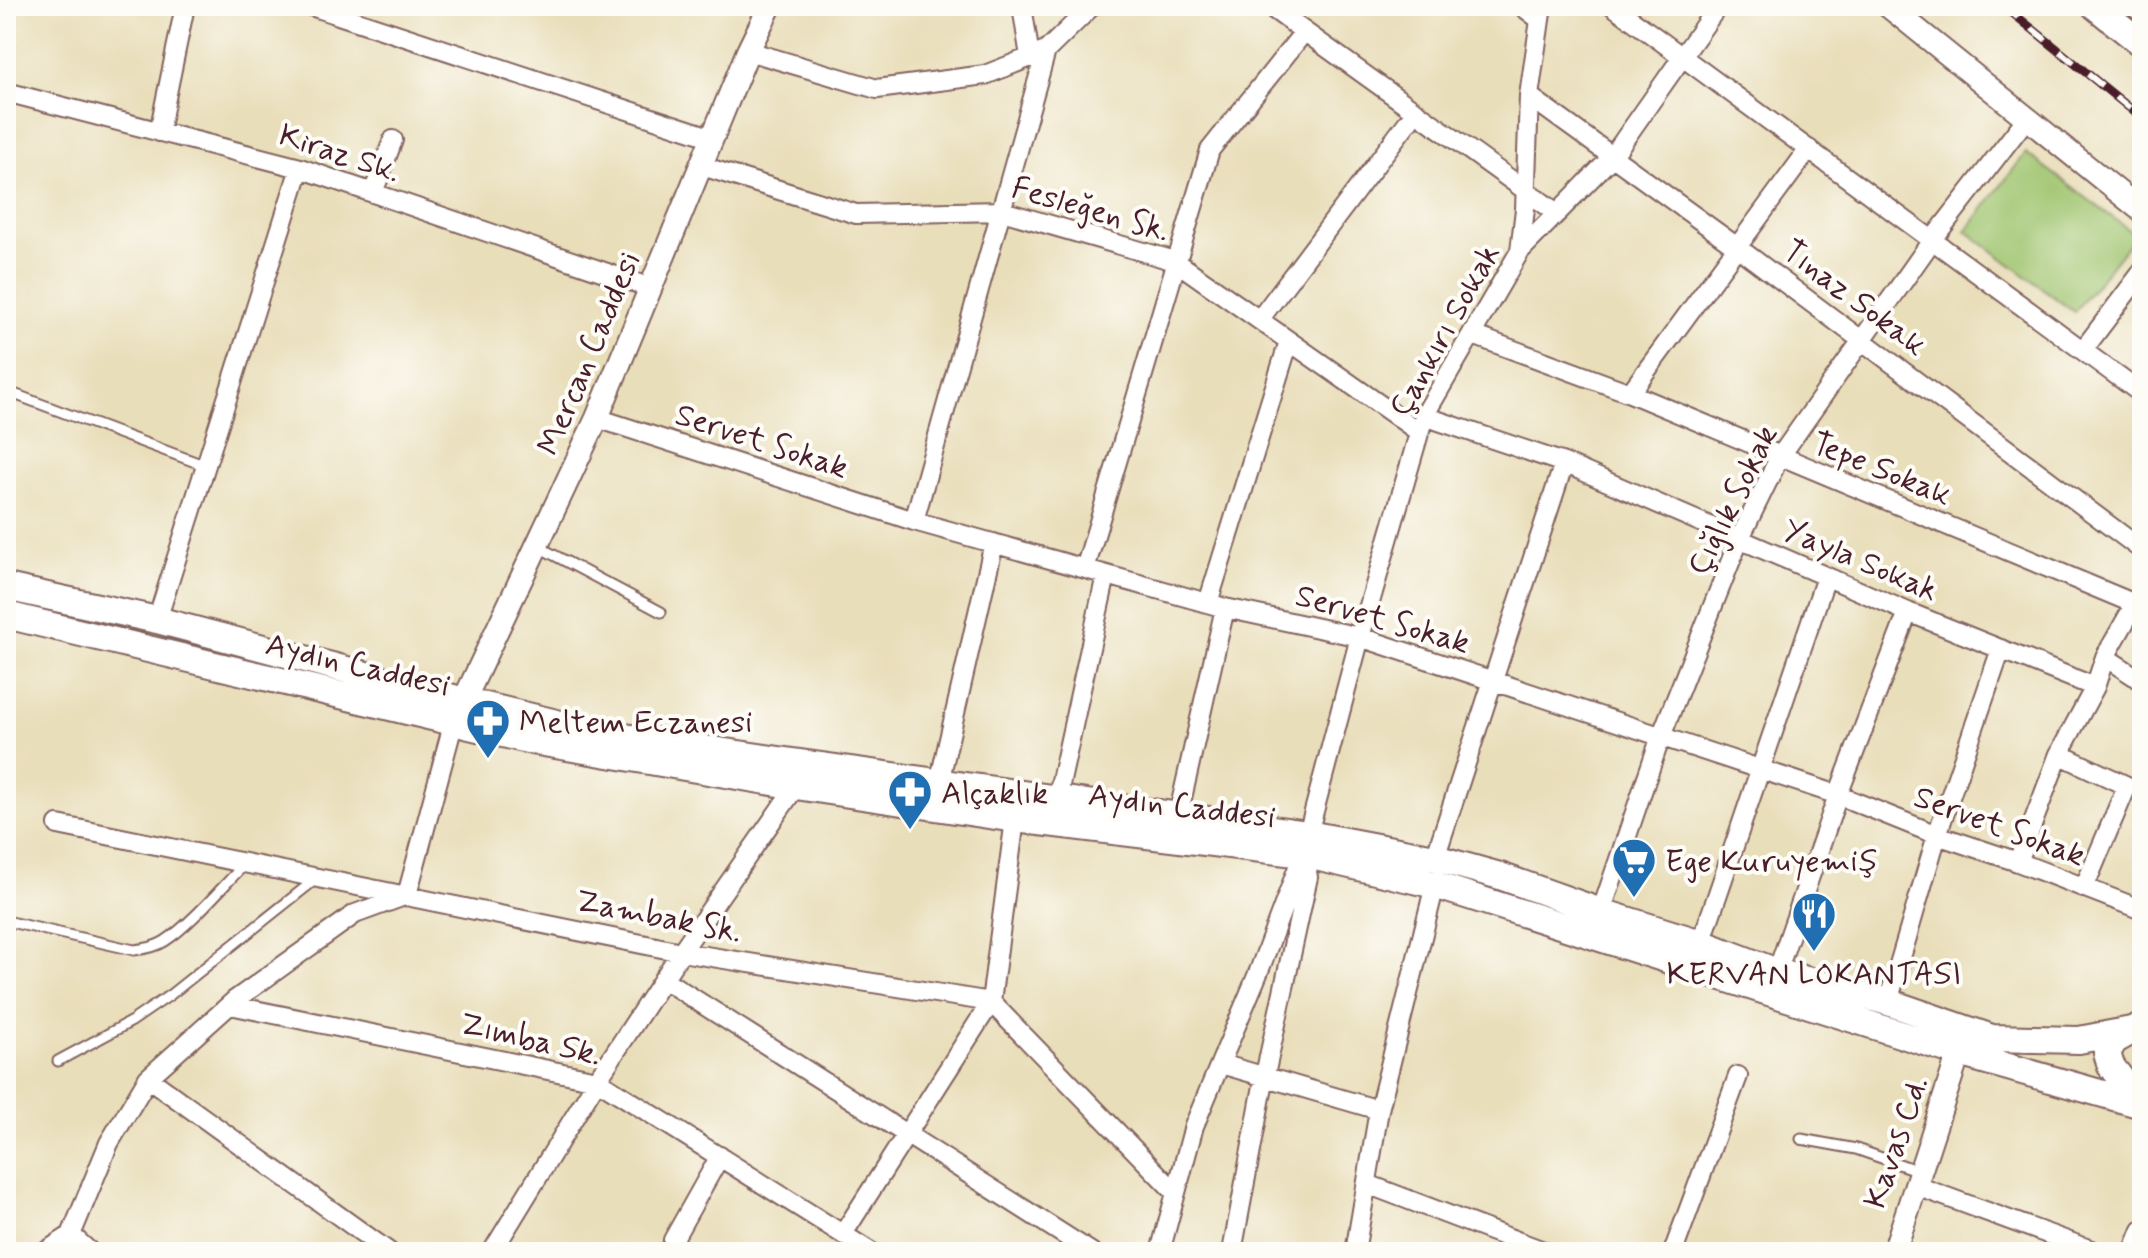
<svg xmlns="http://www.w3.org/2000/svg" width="2148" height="1258" font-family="Mynerve,sans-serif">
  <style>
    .green { fill: #a0c56f; stroke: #75724d; stroke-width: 2 }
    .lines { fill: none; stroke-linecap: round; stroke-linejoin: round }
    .service-casing { stroke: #82625d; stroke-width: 13 }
    .minor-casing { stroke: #82625d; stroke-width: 22 }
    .tertiary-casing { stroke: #82625d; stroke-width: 26 }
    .secondary-casing { stroke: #82625d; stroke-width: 30 }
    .service { stroke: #fff; stroke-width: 9 }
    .minor { stroke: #fff; stroke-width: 18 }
    .tertiary { stroke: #fff; stroke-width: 22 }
    .secondary { stroke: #fff; stroke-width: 26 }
    .rail-casing { stroke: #4a1f2b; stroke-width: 9 }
    .rail { stroke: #fdfcf7; stroke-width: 6; stroke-dasharray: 18; stroke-linecap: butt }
    .labels { text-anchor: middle; stroke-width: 8; stroke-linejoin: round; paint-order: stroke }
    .street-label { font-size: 32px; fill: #4a1f2b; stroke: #fdfcf7 }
    .poi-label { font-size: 32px; fill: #4a1f2b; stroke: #fdfcf7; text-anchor: start }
  </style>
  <rect width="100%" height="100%" fill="#fdfcf7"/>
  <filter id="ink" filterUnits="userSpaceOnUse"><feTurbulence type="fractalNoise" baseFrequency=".0125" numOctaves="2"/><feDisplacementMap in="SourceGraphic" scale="16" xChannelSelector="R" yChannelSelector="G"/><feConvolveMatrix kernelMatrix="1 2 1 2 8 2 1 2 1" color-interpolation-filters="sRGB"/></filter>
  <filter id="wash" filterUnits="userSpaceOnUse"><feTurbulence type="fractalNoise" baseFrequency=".006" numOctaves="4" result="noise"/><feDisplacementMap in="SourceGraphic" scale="32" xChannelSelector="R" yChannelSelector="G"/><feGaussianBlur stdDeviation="1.8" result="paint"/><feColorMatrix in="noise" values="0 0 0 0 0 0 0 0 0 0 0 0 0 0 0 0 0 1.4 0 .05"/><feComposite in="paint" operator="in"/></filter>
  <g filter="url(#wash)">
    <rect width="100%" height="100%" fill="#e9deba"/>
    <path class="green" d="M2026,153L2136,235L2074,312L1966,231Z"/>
  </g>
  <g filter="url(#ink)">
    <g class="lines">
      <g class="service-casing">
        <path id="service" d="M6,391L206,466
          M537,546L661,612
          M6,921L134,950C145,949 156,947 165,941C190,925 222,887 244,865
          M58,1061L132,1021L170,995L316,879
          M1801,1139L1856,1149L1919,1171"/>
      </g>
      <g class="minor-casing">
        <path id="minor" d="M311,6L713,138
          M1022,6L1030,57
          M1269,6L1557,213
          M1522,6L1540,20
          M1613,6L2142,394
          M748,51L877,89L985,75L1046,51L1092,6
          M6,92L300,168L651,288
          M1529,96L1737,247L2142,550
          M159,132L185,6
          M702,166L856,214L1002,211L1175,261L1419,432
          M373,193L393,140
          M1520,251L1525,209L1529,96L1542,6
          M1259,320L1416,111
          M1473,335L1630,393L2135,604
          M2083,350L2142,272
          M1630,393L1809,149
          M1424,416L1564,463L1908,612L2095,687
          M597,418L914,521L1225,608L1360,637L1838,795L1937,835L2018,862L2142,910
          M914,521L1046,51
          M1085,569L1210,150L1304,32
          M1208,603L1289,341
          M157,620L300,168
          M2105,657L2142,681
          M2059,754L2127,786L2084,888
          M939,783L994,543
          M1057,799L1106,575
          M1178,816L1225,608
          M58,825L681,952L991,1002L1175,1192
          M1308,834L1360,637L1424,416L1520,251L1612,157L1718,6
          M1435,858L1564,463
          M2018,862L2059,754L2095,687L2105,657L2135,604L2142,597
          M1601,912L1660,739L1739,540L1779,458L1933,239L2026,119
          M1701,943L1826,577
          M1777,972L1838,795L1908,612
          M663,979L1091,1252
          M1888,1002L1937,835L2001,649
          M230,1005L597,1080L871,1252
          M1221,1064L1379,1110
          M148,1078L389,1252
          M1367,1184L1546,1252
          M1914,1185L2097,1252
          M843,1234L991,1002L1015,819
          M71,1235L90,1252
          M45,1252L71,1235L109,1143L148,1078L235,1000L355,914L407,895L454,721
          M492,1252L597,1080L681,952L796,786
          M672,1252L673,1240L720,1156
          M1160,1252L1194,1126L1259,971L1303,854
          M1232,1252L1265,1075L1308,877L1304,857
          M1355,1252L1379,1110L1435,885
          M1673,1252L1738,1076
          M2133,1252L2142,1230"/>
      </g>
      <g class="tertiary-casing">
        <path id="tertiary" d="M1888,6L2142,211
          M458,713L597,418L748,51L770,6
          M1894,1252L1959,1053"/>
      </g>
      <g class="secondary-casing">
        <path id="secondary" d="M2095,6L2142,44
          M6,587L157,620L465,701L598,733L786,761L1308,834L1435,858L1500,876L1601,912L1701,943L1777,972L1888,1002L1992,1038L2079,1040L2142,1028
          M6,615L532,741L796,786L1015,819L1303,854L1435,885L1959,1053L2142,1105
          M2130,1032L2114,1041L2107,1053L2111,1066L2141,1105"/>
      </g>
      <use href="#service" class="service"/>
      <use href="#minor" class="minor"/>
      <use href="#tertiary" class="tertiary"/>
      <use href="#secondary" class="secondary"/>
      <g class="rail-casing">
        <path id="rail" d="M2004,6L2142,118"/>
      </g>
      <use href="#rail" class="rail"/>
    </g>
  </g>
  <defs>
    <g id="pharmacy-pin" transform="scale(2.3)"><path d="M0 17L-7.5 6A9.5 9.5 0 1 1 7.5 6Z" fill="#1f6fb2" stroke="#fdfcf7"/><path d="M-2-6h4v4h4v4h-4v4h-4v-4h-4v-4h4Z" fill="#fff"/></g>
    <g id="supermarket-pin" transform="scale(2.3)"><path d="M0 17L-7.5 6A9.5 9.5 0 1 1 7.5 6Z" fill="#1f6fb2" stroke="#fdfcf7"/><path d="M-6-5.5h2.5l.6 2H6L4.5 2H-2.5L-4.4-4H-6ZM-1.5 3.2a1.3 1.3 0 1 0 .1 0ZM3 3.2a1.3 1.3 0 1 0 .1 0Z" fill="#fff"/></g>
    <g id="restaurant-pin" transform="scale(2.3)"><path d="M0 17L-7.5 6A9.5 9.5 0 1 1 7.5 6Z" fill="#1f6fb2" stroke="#fdfcf7"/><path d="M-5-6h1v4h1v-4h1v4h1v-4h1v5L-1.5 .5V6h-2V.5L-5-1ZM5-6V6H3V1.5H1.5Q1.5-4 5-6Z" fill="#fff"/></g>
  </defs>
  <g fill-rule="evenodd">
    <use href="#pharmacy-pin" x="488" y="721"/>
    <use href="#pharmacy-pin" x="910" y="792"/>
    <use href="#supermarket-pin" x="1634" y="860"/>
    <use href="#restaurant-pin" x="1814" y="914"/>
  </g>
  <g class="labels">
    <g class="street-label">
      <text transform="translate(340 152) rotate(18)" y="11">Kiraz Sk.</text>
      <text transform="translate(1091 208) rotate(16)" y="11">Fesleğen Sk.</text>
      <text transform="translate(1855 297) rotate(37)" y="11">Tınaz Sokak</text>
      <text transform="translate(1444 330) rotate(-61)" y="11">Çankırı Sokak</text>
      <text transform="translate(588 353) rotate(-67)" y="11">Mercan Caddesi</text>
      <text transform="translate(762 440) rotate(18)" y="11">Servet Sokak</text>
      <text transform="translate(1882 468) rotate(22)" y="11">Tepe Sokak</text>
      <text transform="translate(1732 500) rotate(-64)" y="11">Çığlık Sokak</text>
      <text transform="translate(1861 559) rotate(23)" y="11">Yayla Sokak</text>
      <text transform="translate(1383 618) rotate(16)" y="11">Servet Sokak</text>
      <text transform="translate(358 664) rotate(13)" y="11">Aydın Caddesi</text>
      <text transform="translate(1182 805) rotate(7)" y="11">Aydın Caddesi</text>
      <text transform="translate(2000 825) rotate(20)" y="11">Servet Sokak</text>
      <text transform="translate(659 915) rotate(11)" y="11">Zambak Sk.</text>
      <text transform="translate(531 1038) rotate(13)" y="11">Zımba Sk.</text>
      <text transform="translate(1895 1142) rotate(-71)" y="11">Kavas Cd.</text>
    </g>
    <g class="poi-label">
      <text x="519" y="732">Meltem Eczanesi</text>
      <text x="941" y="803">Alçaklık</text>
      <text x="1665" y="871">Ege Kuruyemiş</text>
      <text x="1814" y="984" text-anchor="middle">KERVAN LOKANTASI</text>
    </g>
  </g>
  <rect width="2148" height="1258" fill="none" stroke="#fdfcf7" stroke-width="32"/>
</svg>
